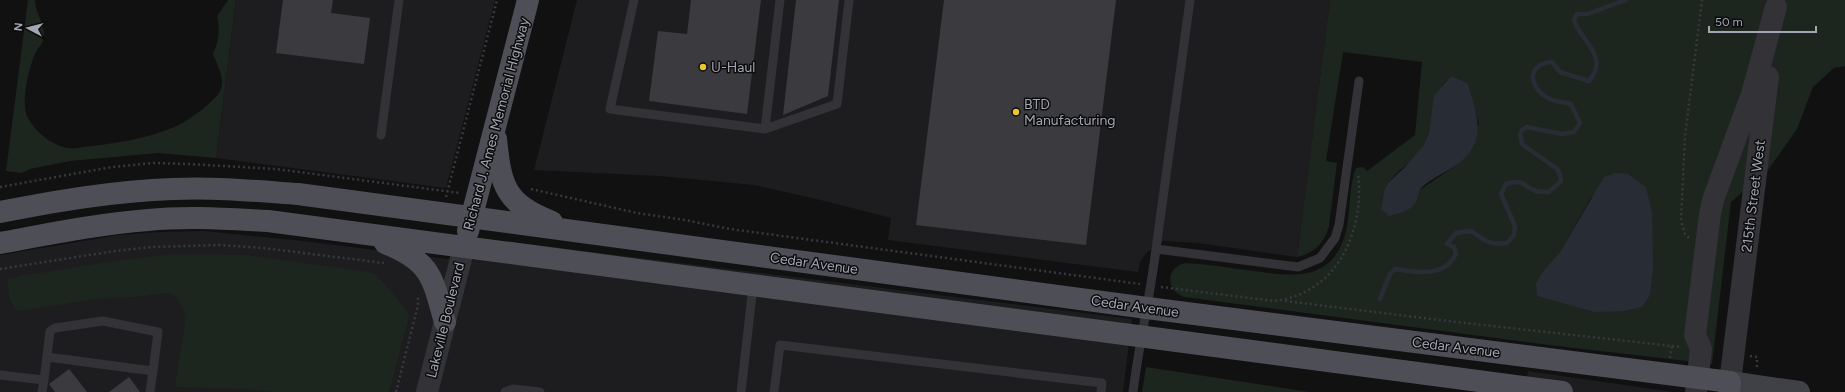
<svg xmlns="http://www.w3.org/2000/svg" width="1845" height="392" font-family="Figtree,sans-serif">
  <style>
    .built { fill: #1d1d1f }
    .green { fill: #1d251f; fill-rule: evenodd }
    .water { fill: #282d35 }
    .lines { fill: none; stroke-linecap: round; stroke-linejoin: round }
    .stream { stroke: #282d35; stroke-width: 4.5 }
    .building { fill: #3b3b3f }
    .path { stroke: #38393e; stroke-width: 2.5; stroke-dasharray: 2 3; stroke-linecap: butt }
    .service { stroke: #323237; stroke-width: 9 }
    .tertiary { stroke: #323237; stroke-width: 22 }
    .secondary { stroke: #404147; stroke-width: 22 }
    .primary { stroke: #4e4e56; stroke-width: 22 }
    .poi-dot { fill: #ecc62e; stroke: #0c0c0d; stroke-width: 1.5 }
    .labels { text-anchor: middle; stroke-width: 3; stroke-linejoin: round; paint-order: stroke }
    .poi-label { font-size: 14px; fill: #a2a5b2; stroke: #0c0c0d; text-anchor: start }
    .street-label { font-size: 14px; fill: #a2a5b2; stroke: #0c0c0d }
  </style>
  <rect width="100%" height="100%" fill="#111112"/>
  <path class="built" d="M236,0H495L446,188L216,158Z
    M577,0H1330L1297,257L1198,243L1163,241L1146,253L1140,262L1138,272L888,240L891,218L829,202L754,185L660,176L534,170Z
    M204,231L303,241L472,262L479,238L1132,319L1123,392H0V255L119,235L160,232Z
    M1528,371L1673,392H1525Z"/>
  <path class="green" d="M28,0H35C35,12 44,23 44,35C44,44 38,47 35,54C29,68 20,104 28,118C36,133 52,145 68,148C73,149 79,148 83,147C113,144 145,139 172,128C184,124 217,101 221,89C225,78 217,64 213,54C219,41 220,31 217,16L228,0H236L216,158L158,153L70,161L30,169L22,173L6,171Z
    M1330,0H1845V66L1834,68L1813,87L1797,129L1768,170L1731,202L1712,364L1549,345L1184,297C1166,290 1165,268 1185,263C1208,264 1231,268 1254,271C1290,276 1327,282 1343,241C1352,218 1347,191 1356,168L1363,167L1367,171L1415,135L1422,62L1343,52L1326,161L1337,163L1329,226C1325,242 1314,254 1297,257ZM1451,76L1468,83L1479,124L1455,166L1421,189L1381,209C1382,201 1384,189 1389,182C1399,169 1414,161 1423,146C1438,121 1425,101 1451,76ZM1592,196L1566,303L1538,296L1544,270L1560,252Z
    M175,254L245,255L369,272L375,274L384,283L407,311L409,317L389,392H273L248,389L177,387L175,385L185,323L184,312L175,296L167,293L158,294L135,297L95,299L21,311L15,309L10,300L7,279L21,276L108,262Z
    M1146,367L1309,392H1142Z"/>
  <path class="water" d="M1451,76L1468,83C1477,116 1489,142 1455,166C1444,173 1430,179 1421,188C1418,192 1418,198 1416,202C1411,211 1398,214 1389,216L1381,209L1384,191L1388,183L1405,167L1423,146L1429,133L1434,96Z
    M1615,173L1628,174L1646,187L1652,213L1653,269L1650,295L1642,307L1625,311L1595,312L1537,296L1536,283L1544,270L1560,252L1604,177Z"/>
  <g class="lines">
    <path class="stream" d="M1380,299L1390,274L1395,269C1416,273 1445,277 1456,254L1454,247L1447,244L1456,233L1471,231C1484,240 1490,246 1507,243L1514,235L1515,226L1501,194L1506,184C1525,178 1523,187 1536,191C1539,192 1545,192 1549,192L1561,181L1560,175L1557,169L1522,144L1520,134L1522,130L1527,127L1562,134L1574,132L1580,123L1571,104C1564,102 1556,102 1550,99C1529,89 1525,64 1552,62L1560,72L1589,81C1610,56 1581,42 1574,20L1577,14H1587L1626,0"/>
  </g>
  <path class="building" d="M283,0H333L331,13L370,18L364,64L276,53Z
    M691,0H761L747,114L649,101L658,31L687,34Z
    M796,0H839L828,96L783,115Z
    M944,0H1116L1086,245L916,225Z
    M69,369L77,379L87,392H55L49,384Z
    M129,377L140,392H109Z"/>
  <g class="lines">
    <path class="path" d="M0,187L112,167L154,163L188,164L276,169L460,193
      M531,189L637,213L685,220L730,229L1140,284
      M446,197L497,0
      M1689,238L1685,234L1681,221L1685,136L1702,0
      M0,269L115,251L153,247L219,245L263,248L384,263
      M1161,287L1274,301C1337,294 1365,231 1358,174
      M1285,301L1456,322L1672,346L1670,358
      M1672,346L1681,347
      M1750,356L1757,357V368
      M396,392L418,305V296"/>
    <path class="service" d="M634,0L610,109L765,129L780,0
      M765,129L837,104L849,0
      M381,135L399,0
      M1156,249L1190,0
      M0,375L44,380L50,331L55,328L103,321L158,332L153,371L47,357
      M42,392L44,380
      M150,392L153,371
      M505,392L513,389L540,392
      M741,392L753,286
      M774,392L780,345L1102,383L1101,392
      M1133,392C1139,344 1150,297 1156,249L1298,267L1320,258L1335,238L1339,225L1359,81"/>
    <path class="tertiary" d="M1730,382L1768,77
      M427,392L464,247
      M1696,392L1701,349L1695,335L1710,214L1713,200L1752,94L1776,7"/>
    <path class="secondary" d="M1730,382L1799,392"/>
    <path class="primary" d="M496,139C501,187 505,203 552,222
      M0,212C57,201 114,191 173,189C215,187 256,191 298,194L1147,308L1730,382L1729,392
      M468,231L528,0
      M0,243C49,234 98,224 148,220C188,216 228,219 268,221L1562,392
      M385,243C432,262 432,277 445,322"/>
  </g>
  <g class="poi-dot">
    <circle cx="703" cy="67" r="4"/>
    <circle cx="1016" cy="112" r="4"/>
  </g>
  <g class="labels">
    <g class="poi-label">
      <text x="711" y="72">U-Haul</text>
      <text x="1024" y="109">BTD<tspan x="1024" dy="16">Manufacturing</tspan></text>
    </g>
    <g class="street-label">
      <text transform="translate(496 124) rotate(-75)" y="5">Richard J. Ames Memorial Highway</text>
      <text transform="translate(1753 196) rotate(-83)" y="5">215th Street West</text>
      <text transform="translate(814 263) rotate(8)" y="5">Cedar Avenue</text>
      <text transform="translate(1135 306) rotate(8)" y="5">Cedar Avenue</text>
      <text transform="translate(445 320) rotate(-76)" y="5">Lakeville Boulevard</text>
      <text transform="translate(1456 347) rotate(7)" y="5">Cedar Avenue</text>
    </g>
  </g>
  <g transform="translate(28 28) rotate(277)" stroke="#0c0c0d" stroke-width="3" paint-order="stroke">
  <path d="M0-3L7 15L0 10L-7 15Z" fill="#a2a5b2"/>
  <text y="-6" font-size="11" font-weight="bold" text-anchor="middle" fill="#a2a5b2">N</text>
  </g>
  <path d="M1709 26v6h107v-6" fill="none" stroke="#a2a5b2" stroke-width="2"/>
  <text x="1715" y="26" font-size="12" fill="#a2a5b2" stroke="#0c0c0d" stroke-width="3" paint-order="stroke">50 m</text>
</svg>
